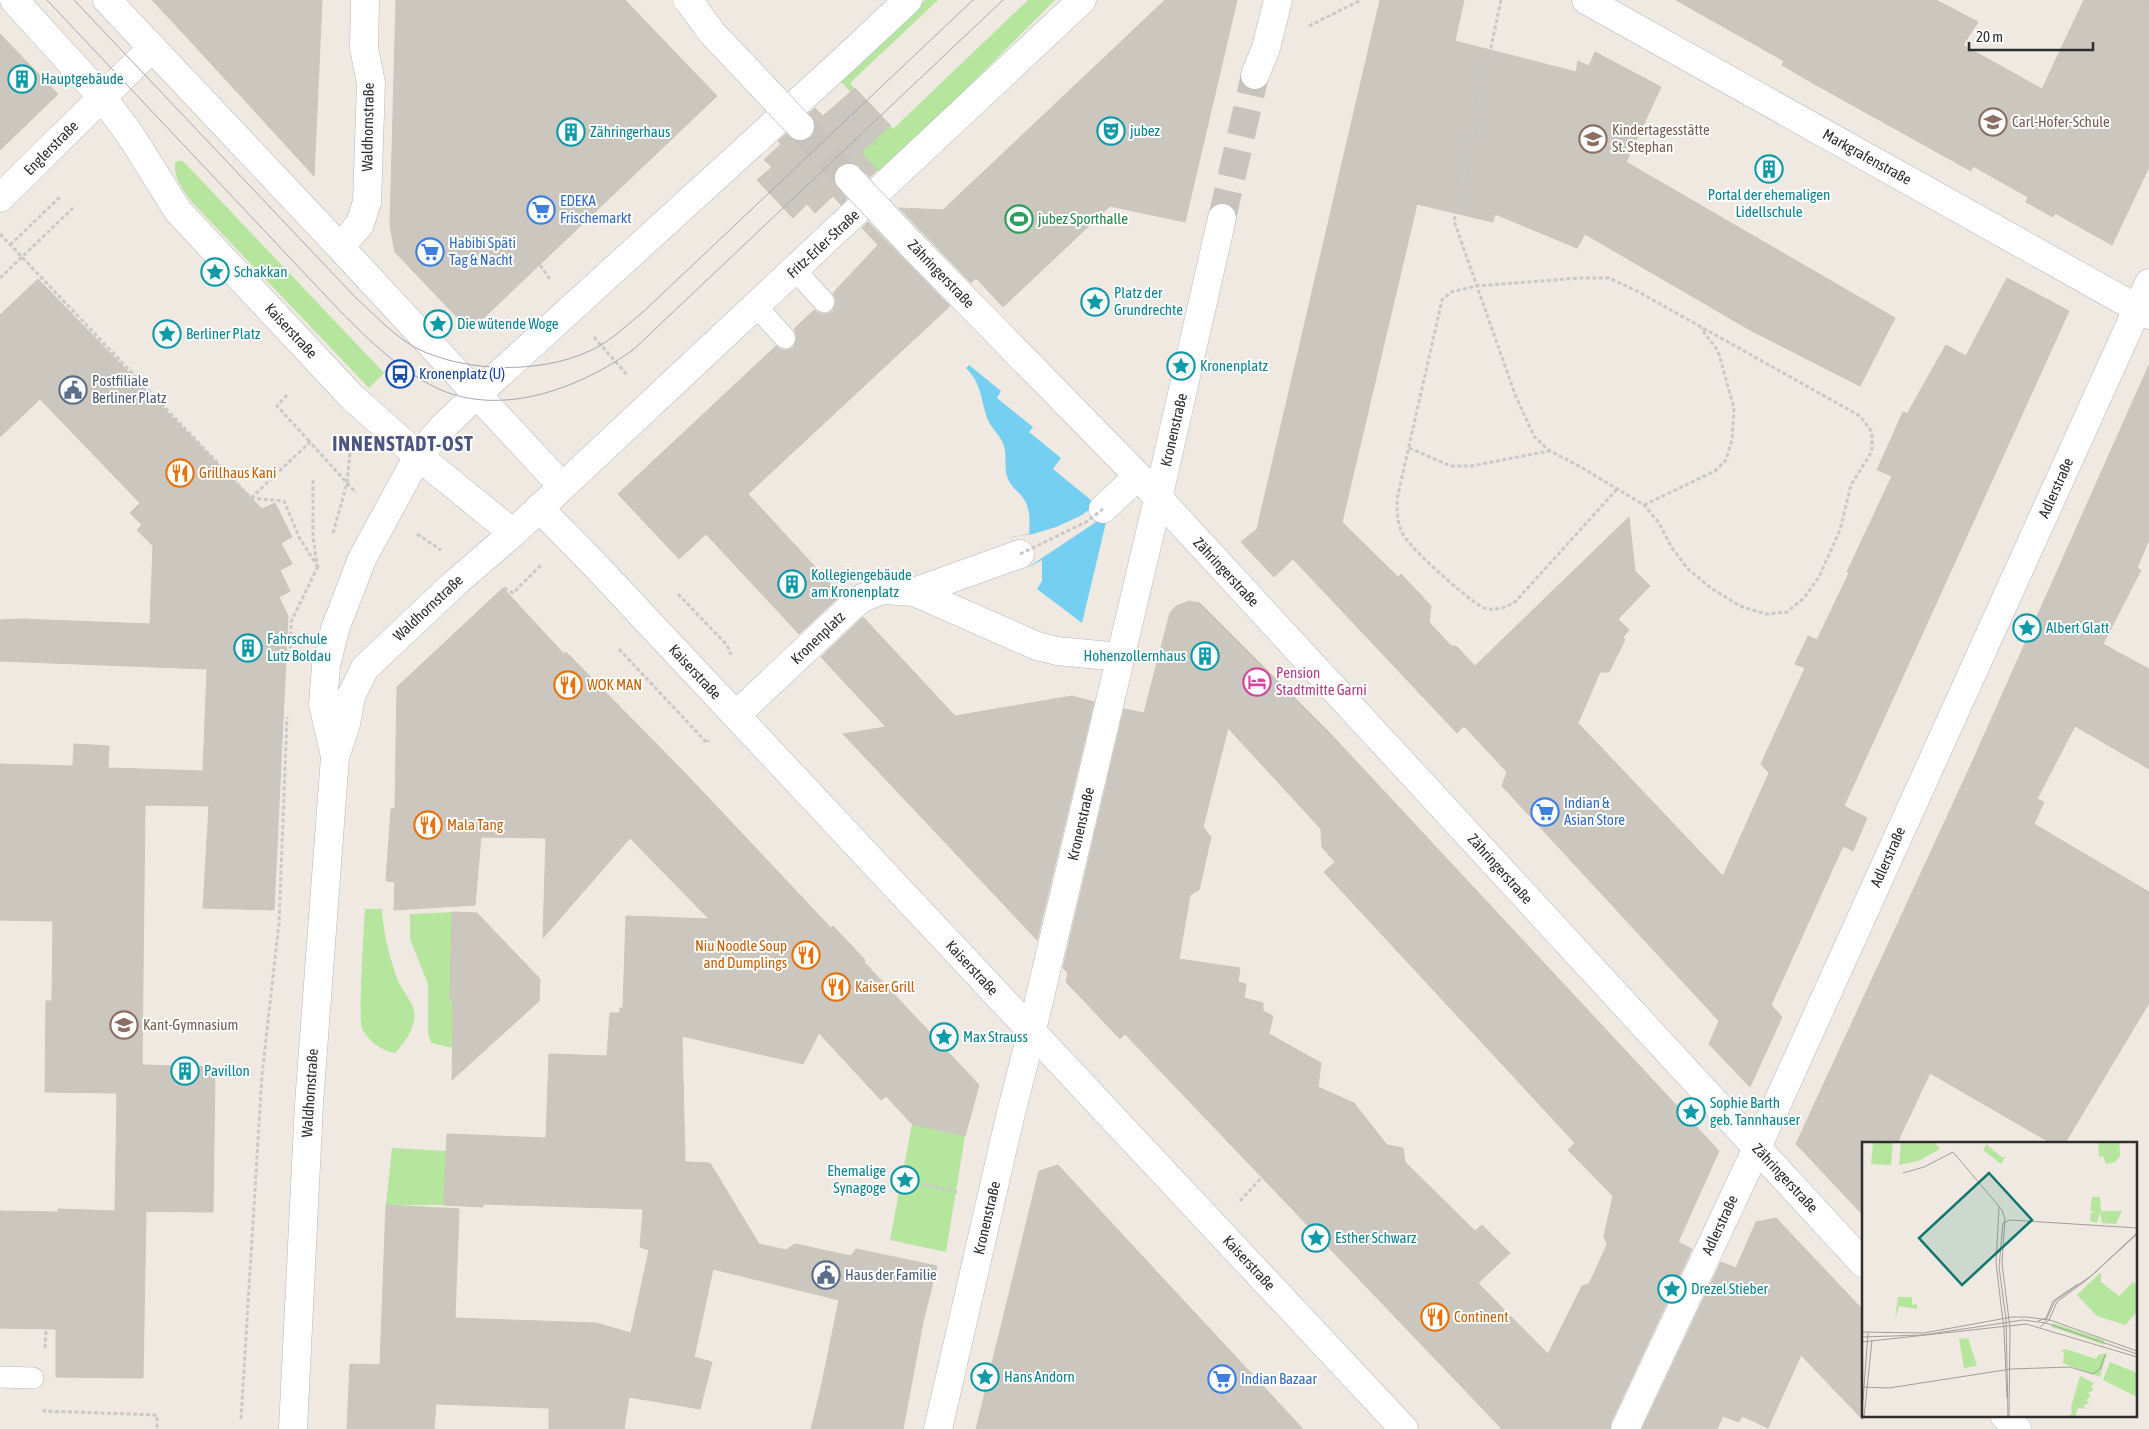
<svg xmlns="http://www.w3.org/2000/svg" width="2149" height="1429" font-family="'Asap Condensed',sans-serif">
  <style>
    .green { fill: #b6e59e }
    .water { fill: #75cff0 }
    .pier { fill: #efe9e1 }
    .building { fill: #cbc7bf; stroke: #cbc5ba; fill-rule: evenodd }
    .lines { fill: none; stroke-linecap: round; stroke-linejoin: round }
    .street-tunnel { stroke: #c8c4bd; stroke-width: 28; stroke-dasharray: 28 14; stroke-linecap: butt }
    .lane-casing { stroke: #b4b7c1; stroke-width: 22 }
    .street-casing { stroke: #b4b7c1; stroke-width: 29 }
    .secondary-casing { stroke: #b4b7c1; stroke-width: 29 }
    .path { stroke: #c9c9c9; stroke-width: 3; stroke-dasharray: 4 2.5; stroke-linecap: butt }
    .lane { stroke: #fff; stroke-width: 21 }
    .street { stroke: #fff; stroke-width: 28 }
    .secondary { stroke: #fff; stroke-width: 28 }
    .tram { stroke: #a3a6b8; stroke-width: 1 }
    .street-bridge-casing { stroke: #b4b7c1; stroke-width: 29; stroke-linecap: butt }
    .path-bridge { stroke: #c9c9c9; stroke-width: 3; stroke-dasharray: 4 2.5; stroke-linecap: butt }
    .street-bridge { stroke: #fff; stroke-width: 28 }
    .labels { text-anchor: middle; stroke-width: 4; stroke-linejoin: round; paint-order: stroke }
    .culture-label { font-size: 15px; fill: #0d838f; stroke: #fff; text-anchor: start }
    .education-label { font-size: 15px; fill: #785e54; stroke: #fff; text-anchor: start }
    .street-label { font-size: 15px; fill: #2e2e2e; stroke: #fff }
    .shop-label { font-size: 15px; fill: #366cbe; stroke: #fff; text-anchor: start }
    .leisure-label { font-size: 15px; fill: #27864d; stroke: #fff; text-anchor: start }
    .transit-label { font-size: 15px; fill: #164399; stroke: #fff; text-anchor: start }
    .service-label { font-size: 15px; fill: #4e5e75; stroke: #fff; text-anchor: start }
    .food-label { font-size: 15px; fill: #c56008; stroke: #fff; text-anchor: start }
    .hotel-label { font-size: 15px; fill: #b23c85; stroke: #fff; text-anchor: start }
    .district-label { font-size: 20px; font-weight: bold; letter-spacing: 1px; fill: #4d5680; stroke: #fff }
    .inset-road { fill: none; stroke: #a29e99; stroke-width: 1 }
    .view { fill: #0f766e; fill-opacity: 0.15; stroke: #0f766e; stroke-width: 2.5 }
    .inset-edge { fill: none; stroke: #2e2e2e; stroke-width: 2.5 }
  </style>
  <rect width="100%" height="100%" fill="#efe9e1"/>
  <path class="green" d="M925,0H938L850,83L854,88L851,92L839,80Z
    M1028,0H1055L881,174L861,153L890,125L893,129Z
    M178,161H183L384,373L369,388L190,200C182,188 174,178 175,163Z
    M365,909H382C383,933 390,959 398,981C402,989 408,997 412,1005C420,1021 406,1042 395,1053C380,1050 369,1042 362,1028C358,1022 364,925 365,909Z
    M455,912L454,933H452L450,1001H453V1048L431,1043L428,1033V984L410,939V914Z
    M912,1124L965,1136L946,1252L890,1240Z
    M392,1148L447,1151L445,1205H386Z"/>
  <path class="water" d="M969,365L1001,391L997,398L1033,427L1029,432L1061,458L1053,469L1108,514L1082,623L1037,589L1042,581V560L1027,568L1011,537L1029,534C1030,520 1031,506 1020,494C1015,489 1009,484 1007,476C1004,466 1007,456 1004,446C1001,436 992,429 988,420C980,400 983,385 966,368Z"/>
  <path class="pier" d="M1098,504L1108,514L1027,568L1011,537L1033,534L1056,527L1080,516Z"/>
  <path class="building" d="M152,0H322L314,176L183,33Z
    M396,0H625L717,96L470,331L395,252L390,226Z
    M1165,0H1237L1185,222L1110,206L1003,307L976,278L971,283L899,208L943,210Z
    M1380,0H1464L1455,41L1576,72L1578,61L1589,66L1595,52L1661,87L1626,162L1895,318L1860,386L1750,330L1585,234L1577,248L1495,214L1493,222L1417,204L1342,522L1398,577L1401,574L1431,606L1429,622L1451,646H1456L1475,666L1629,517L1635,571L1650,586L1618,619L1629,630L1623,637L1625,640L1609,672H1600L1578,723L1723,876L1769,773L1761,764L1805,668L1795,664L1808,636L1817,640L1849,573L1847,572L1892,476L1877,470L1903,412L1907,414L1946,345L1966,356L2007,278L2069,311L1844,806L1867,818L1853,851L1843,846L1771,1005L1782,1017L1750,1087L1709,1044L1719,1021L1502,786L1507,772L1464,726L1457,733L1293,559L1274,577L1241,542L1257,529Z
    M1676,0H1936L1978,22L1963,45L2042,89L2084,0H2149V167L2112,245L2055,213L2053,217L2026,202L2028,197L1973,166L1971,171L1809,81L1782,65L1784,61Z
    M0,34L58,94L0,150Z
    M855,88L890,125L861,153L877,170L870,177L854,163H846L839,166L834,174V182L847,199L841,205L833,196L815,213L807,204L793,218L757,180L772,167L764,160L781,144L778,141L786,134L796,141H804L810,138L815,131V123L809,113L815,108L823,116Z
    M868,222L950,306L748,494L841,595L799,634L706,534L679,559L618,494L776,346L781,350H787L794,347L797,336L794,329L814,310L820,314H826L833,311L836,300L833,293L878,245L862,228Z
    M38,279L262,509L275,503L292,537L281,543L292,564L280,570L290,591L279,597L288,616L274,910L203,908L209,806L145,805L142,1065L215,1067L213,1212L115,1211L117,1093L45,1092L46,1001H52L53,921L0,920V764L73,766L74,744L109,746L108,768L203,771L207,669L0,661V620L20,619L150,624L153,546L137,530L142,525L130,513L140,503L40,399L0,437V315Z
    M2149,365V540L2137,568L2141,570L2103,644L2149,669V769L2075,726L2037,799L2044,802L2034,824L2149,892V1003L2065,1143H2051L1930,1073L1897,1143H1863V1215L1796,1144L1970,767Z
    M503,588L564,654L566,652L685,773L831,928L833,926L865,960L864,962L979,1085L965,1136L912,1124L886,1096L881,1100L819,1033L803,1064L682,1036L685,1162L710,1163L759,1244L786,1250L795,1244L851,1256L856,1249L937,1266L923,1322L903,1429H811L821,1388L839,1300L713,1269L694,1357L712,1362L700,1409L629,1397L624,1429H549V1408L436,1404L434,1429H347L350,1364L380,1365L386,1205L459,1209L455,1318L596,1323L631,1333L649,1250L640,1247L643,1209L483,1204V1207L444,1205L447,1134L546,1138L549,1054L607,1056L610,1013H620V1008H623L626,916L709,919L630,838L543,938L546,838L481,837L475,905L394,910L395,882L386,881L391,809L395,808L397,687Z
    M1189,601L1200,603L1328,731L1719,1151L1678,1242L1692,1249L1611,1422L1610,1429H1502L1125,1034L1120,1039L1066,982L1068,973L1063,968L1124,709L1144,713L1170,613L1176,606ZM1228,728L1321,829L1322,847L1335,862L1324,872L1575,1143L1568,1150L1613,1196L1604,1236L1607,1245L1589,1284L1582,1286L1548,1354L1478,1283L1510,1253L1482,1225L1475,1231L1405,1162L1403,1148L1387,1145L1354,1103L1318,1087L1321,1063L1269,1034L1273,1016L1263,1011V1003L1244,998L1246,984L1238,982L1240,968L1179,959L1190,895L1199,890L1211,837L1203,827Z
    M863,617L955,716L1072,696L1094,702L1037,940L843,734L886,727L821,657Z
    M452,912L477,913L540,979L539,1001L452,1080L453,1024V1001H450Z
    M1058,1165L1170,1286L1303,1429H976L1039,1171Z
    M58,1209L146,1212L143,1378L56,1377V1329L0,1328V1211L58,1212Z
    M1776,1218L1863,1310V1420L1801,1355L1768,1428L1742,1416L1739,1422L1723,1416L1717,1429H1642L1721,1262L1736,1268L1756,1222Z"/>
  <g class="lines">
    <path class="street-tunnel" d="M800,126L849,178
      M1222,218L1255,75"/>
    <g class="lane-casing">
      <path id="lane" d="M795,270L824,302
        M756,306L785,338
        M0,1377L33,1378"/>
    </g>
    <g class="street-casing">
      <path id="street" d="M14,0L103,98L131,136L178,211L351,396L418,456L513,533
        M107,0L340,247L562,486
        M1586,0L2149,315
        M1255,75L1266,48L1278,0
        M0,198L152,48
        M910,243L1138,476L1863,1263
        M340,247L360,224L367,202L371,83L364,48L365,0
        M539,508L596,566L1404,1429
        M1103,509L1138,476
        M914,592L1020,554
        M736,715L852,606L862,598L883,590L914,592L1037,646L1057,651L1120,657
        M2004,1415L2017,1429
        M938,1429L1010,1117L1029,1043L1158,499L1222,218
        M1625,1429L1757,1148L2149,283"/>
    </g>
    <g class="secondary-casing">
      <path id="secondary" d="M335,756L323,704L326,666L335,629L362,559L418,456L444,426L472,399L844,60L908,0
        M293,1429L309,1104L335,757L346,724L351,696L365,668L454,584L513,533L1082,0"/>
    </g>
    <path class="path" d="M1501,0L1454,221L1516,397L1534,436L1542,444L1550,451L1579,466L1644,505L1659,523L1672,548L1688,569L1711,588L1740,606L1766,614L1787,612L1804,598L1819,577L1840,530L1851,485L1872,451V432L1860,416L1637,291L1609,278H1580L1476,286L1451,292L1442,300L1397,499C1397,514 1397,527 1406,539C1415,552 1475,607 1487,609C1499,610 1506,607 1516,601L1617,489
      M1309,26L1361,0
      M861,145L869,137L876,145
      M0,234L251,498L284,501L299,537L318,567
      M10,245L61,196
      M540,265L551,281
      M0,278L73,208
      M594,337L628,376
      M287,395L277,406L310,442
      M1409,448L1451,466H1471L1549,451
      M313,480V537L317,564
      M251,498L310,442L356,493
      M1644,505L1715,471L1726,460L1732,440L1734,408L1718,351L1701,328
      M333,533L347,483L351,443
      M417,534L441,550
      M504,588L513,593L542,564
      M678,594L727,645L731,655
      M619,649L707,743L709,740
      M290,655L291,622L318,566
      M922,1184L957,1192
      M1240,1201L1262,1177
      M45,1348L46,1329
      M44,1409V1411L157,1415V1429
      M241,1419L262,1075L279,923L287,717"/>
    <use href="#lane" class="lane"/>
    <use href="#street" class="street"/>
    <use href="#secondary" class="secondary"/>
    <path class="tram" d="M47,0L340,311C370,341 401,372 441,390C505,417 582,387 634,349L1003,0
      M74,0L357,299C375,315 394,336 416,348C468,374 550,375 601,345C616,336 629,323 643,312L973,0"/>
    <g class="street-bridge-casing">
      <path id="street-bridge" d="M688,0L712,33L800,126
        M849,178L910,243"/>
    </g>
    <path class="path-bridge" d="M842,107L869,137
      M1020,554L1086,522L1103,509"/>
    <use href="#street-bridge" class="street-bridge"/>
  </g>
  <defs>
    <g id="building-ring" transform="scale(1.4375)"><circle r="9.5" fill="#fff" stroke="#0f9aa8" stroke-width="1.5"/><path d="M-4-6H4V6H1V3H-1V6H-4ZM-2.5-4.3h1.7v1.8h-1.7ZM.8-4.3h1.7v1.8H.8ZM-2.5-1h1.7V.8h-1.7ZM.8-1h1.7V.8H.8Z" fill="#0f9aa8"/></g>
    <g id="school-ring" transform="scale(1.4375)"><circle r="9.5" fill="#fff" stroke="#8d6e63" stroke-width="1.5"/><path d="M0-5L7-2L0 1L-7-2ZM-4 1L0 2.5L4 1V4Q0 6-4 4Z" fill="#8d6e63"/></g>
    <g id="theatre-ring" transform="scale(1.4375)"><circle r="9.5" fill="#fff" stroke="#0f9aa8" stroke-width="1.5"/><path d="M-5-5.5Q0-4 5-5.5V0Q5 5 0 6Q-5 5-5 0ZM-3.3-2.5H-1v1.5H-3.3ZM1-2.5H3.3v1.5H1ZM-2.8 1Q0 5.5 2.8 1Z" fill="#0f9aa8"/></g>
    <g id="supermarket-ring" transform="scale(1.4375)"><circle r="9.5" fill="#fff" stroke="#3f7fe0" stroke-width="1.5"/><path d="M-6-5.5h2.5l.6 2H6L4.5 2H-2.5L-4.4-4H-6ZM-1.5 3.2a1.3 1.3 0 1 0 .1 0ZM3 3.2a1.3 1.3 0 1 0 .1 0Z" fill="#3f7fe0"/></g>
    <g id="stadium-ring" transform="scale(1.4375)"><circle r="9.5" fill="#fff" stroke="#2e9e5b" stroke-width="1.5"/><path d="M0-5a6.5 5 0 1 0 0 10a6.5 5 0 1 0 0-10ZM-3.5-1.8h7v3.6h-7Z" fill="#2e9e5b"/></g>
    <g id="sight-ring" transform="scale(1.4375)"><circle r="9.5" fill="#fff" stroke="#0f9aa8" stroke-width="1.5"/><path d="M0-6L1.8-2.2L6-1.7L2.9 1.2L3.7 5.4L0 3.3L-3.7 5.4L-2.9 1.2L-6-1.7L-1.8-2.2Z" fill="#0f9aa8"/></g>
    <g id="bus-ring" transform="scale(1.4375)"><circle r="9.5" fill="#fff" stroke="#1a4fb4" stroke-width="1.5"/><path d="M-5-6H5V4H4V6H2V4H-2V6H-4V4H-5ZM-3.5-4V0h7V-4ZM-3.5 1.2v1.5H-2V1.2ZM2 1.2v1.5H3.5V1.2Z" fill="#1a4fb4"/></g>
    <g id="civic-ring" transform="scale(1.4375)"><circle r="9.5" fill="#fff" stroke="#5c6f8a" stroke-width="1.5"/><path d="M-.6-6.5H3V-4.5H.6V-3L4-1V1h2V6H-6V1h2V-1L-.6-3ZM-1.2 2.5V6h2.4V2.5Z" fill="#5c6f8a"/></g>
    <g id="restaurant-ring" transform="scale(1.4375)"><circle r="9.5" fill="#fff" stroke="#e8710a" stroke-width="1.5"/><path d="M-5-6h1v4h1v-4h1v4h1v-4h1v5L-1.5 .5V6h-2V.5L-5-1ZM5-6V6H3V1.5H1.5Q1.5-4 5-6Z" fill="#e8710a"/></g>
    <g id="hotel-ring" transform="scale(1.4375)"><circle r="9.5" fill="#fff" stroke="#d1479c" stroke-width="1.5"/><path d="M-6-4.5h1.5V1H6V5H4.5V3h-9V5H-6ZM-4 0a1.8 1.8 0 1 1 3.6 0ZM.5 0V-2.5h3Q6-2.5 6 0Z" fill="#d1479c"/></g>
  </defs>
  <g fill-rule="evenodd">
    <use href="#building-ring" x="22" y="79"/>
    <use href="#school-ring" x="1993" y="122"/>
    <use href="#theatre-ring" x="1111" y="131"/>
    <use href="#building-ring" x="571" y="132"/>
    <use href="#school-ring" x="1593" y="139"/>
    <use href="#building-ring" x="1769" y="169"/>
    <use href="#supermarket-ring" x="541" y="210"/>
    <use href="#stadium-ring" x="1019" y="219"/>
    <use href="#supermarket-ring" x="430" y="252"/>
    <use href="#sight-ring" x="215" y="272"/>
    <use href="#sight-ring" x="1095" y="302"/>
    <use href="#sight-ring" x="438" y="324"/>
    <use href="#sight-ring" x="167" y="334"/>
    <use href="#sight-ring" x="1181" y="366"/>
    <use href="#bus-ring" x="400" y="374"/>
    <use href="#civic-ring" x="73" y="390"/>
    <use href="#restaurant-ring" x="180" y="473"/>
    <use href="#building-ring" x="792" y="584"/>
    <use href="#sight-ring" x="2027" y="628"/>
    <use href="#building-ring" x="248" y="648"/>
    <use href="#building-ring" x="1205" y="656"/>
    <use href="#hotel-ring" x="1257" y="682"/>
    <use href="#restaurant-ring" x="568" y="685"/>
    <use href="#supermarket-ring" x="1545" y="812"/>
    <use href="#restaurant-ring" x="428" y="825"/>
    <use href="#restaurant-ring" x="806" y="955"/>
    <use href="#restaurant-ring" x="836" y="987"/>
    <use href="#school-ring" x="124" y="1025"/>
    <use href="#sight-ring" x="944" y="1037"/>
    <use href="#building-ring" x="185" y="1071"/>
    <use href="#sight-ring" x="1691" y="1112"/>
    <use href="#sight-ring" x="905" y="1180"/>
    <use href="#sight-ring" x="1316" y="1238"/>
    <use href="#civic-ring" x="826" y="1275"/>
    <use href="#sight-ring" x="1672" y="1289"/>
    <use href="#restaurant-ring" x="1435" y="1317"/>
    <use href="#sight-ring" x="985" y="1377"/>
    <use href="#supermarket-ring" x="1222" y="1379"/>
  </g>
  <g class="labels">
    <g class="culture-label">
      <text x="41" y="84">Hauptgebäude</text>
      <text x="1130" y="136">jubez</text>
      <text x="590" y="137">Zähringerhaus</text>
      <text x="1769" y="200" text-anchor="middle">Portal der ehemaligen<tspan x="1769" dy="17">Lidellschule</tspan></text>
      <text x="234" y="277">Schakkan</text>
      <text x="1114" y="298">Platz der<tspan x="1114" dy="17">Grundrechte</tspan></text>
      <text x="457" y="329">Die wütende Woge</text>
      <text x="186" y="339">Berliner Platz</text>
      <text x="1200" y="371">Kronenplatz</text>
      <text x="811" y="580">Kollegiengebäude<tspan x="811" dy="17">am Kronenplatz</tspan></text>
      <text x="2046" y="633">Albert Glatt</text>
      <text x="267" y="644">Fahrschule<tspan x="267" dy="17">Lutz Boldau</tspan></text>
      <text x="1186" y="661" text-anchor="end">Hohenzollernhaus</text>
      <text x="963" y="1042">Max Strauss</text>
      <text x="204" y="1076">Pavillon</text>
      <text x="1710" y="1108">Sophie Barth<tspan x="1710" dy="17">geb. Tannhauser</tspan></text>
      <text x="886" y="1176" text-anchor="end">Ehemalige<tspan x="886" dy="17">Synagoge</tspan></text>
      <text x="1335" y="1243">Esther Schwarz</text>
      <text x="1691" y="1294">Drezel Stieber</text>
      <text x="1004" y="1382">Hans Andorn</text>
    </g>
    <g class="education-label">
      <text x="2012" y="127">Carl-Hofer-Schule</text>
      <text x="1612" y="135">Kindertagesstätte<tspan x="1612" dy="17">St. Stephan</tspan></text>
      <text x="143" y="1030">Kant-Gymnasium</text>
    </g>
    <g class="street-label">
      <text transform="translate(368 127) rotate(-89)" y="5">Waldhornstraße</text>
      <text transform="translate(51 148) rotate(-45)" y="5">Englerstraße</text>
      <text transform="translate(1867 157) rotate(29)" y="5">Markgrafenstraße</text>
      <text transform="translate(823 244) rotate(-43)" y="5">Fritz-Erler-Straße</text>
      <text transform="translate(941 274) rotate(46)" y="5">Zähringerstraße</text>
      <text transform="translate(291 331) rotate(47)" y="5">Kaiserstraße</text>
      <text transform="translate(1174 430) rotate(-77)" y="5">Kronenstraße</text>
      <text transform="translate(2056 488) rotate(-66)" y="5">Adlerstraße</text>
      <text transform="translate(1226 572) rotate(47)" y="5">Zähringerstraße</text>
      <text transform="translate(428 608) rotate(-43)" y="5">Waldhornstraße</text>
      <text transform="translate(818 638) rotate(-44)" y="5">Kronenplatz</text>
      <text transform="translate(695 672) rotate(47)" y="5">Kaiserstraße</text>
      <text transform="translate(1081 824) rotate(-77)" y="5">Kronenstraße</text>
      <text transform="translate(1888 857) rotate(-66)" y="5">Adlerstraße</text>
      <text transform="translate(1500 869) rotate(48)" y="5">Zähringerstraße</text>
      <text transform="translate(972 968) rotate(47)" y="5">Kaiserstraße</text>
      <text transform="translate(310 1093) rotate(-86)" y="5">Waldhornstraße</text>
      <text transform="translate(1785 1178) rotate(47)" y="5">Zähringerstraße</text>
      <text transform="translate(987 1218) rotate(-77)" y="5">Kronenstraße</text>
      <text transform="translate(1720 1225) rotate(-65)" y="5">Adlerstraße</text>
      <text transform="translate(1249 1263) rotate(47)" y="5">Kaiserstraße</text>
    </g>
    <g class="shop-label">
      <text x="560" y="206">EDEKA<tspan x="560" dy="17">Frischemarkt</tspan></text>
      <text x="449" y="248">Habibi Späti<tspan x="449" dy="17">Tag &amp; Nacht</tspan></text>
      <text x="1564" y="808">Indian &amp;<tspan x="1564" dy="17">Asian Store</tspan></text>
      <text x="1241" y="1384">Indian Bazaar</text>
    </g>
    <g class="leisure-label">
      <text x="1038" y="224">jubez Sporthalle</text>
    </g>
    <g class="transit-label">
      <text x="419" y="379">Kronenplatz (U)</text>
    </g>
    <g class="service-label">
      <text x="92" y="386">Postfiliale<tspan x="92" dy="17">Berliner Platz</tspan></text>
      <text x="845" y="1280">Haus der Familie</text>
    </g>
    <g class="food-label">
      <text x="199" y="478">Grillhaus Kani</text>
      <text x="587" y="690">WOK MAN</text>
      <text x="447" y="830">Mala Tang</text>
      <text x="787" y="951" text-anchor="end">Niu Noodle Soup<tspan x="787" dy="17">and Dumplings</tspan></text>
      <text x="855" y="992">Kaiser Grill</text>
      <text x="1454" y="1322">Continent</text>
    </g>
    <g class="hotel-label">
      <text x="1276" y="678">Pension<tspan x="1276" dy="17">Stadtmitte Garni</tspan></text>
    </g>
    <g class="district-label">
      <text x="403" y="451">INNENSTADT-OST</text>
    </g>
  </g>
  <g transform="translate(1862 1142)">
    <rect width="275" height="275" fill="#efe9e1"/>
    <path d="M11,0H31L29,23L9,22ZM39,0H72L78,7L56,19L37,23ZM126,0L125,3L141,16L144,13L139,22L121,8ZM236,0H257L258,8L254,9H258V14L253,20L244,22L241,14L237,15ZM230,55H238L239,69H260L254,82L240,81L238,70L235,81L228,79L229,71L233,69H228ZM239,130V140L257,154L271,140L275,143V170L263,183L235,174L215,153ZM36,155H50V163L55,162V167L37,164L33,178ZM191,181L242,198L243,203L190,185L189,187ZM106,196L115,224L102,226L97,197ZM204,207L234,217L236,213L245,211L238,235L201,221L202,210L198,209ZM248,220L275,231V255L241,238ZM218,234L232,241L229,245L232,248L226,251L229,254L224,258L227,261L221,264L225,267L216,266L213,275H202L210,272L209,265Z" fill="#b6e59e"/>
    <path class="inset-road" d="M41,31L62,25L91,10L140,68L143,77L140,121L148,186L147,275M137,65L134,121L142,188L145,256M176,179L185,176L193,159L229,134L275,92M183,179L191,159L216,142M178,185L187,178L195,160L227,136L275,91M0,190L62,191L150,175H164L188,178L275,209M0,195L61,193L161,178L184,181L275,212M0,200L164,182L275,215M0,245L27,246L149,227L208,225L231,232L238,227L243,213M1,259L6,191M2,275L10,198M146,275L144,177L137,125L141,81L148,78L275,86"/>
    <path class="view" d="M127,31L170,78L100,143L57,96Z"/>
    <rect width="275" height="275" class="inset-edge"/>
  </g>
  <path d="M1969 42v8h124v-8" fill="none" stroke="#2e2e2e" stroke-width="2.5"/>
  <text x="1976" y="42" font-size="15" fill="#2e2e2e" stroke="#ffffff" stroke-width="4" paint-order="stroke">20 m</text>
</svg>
